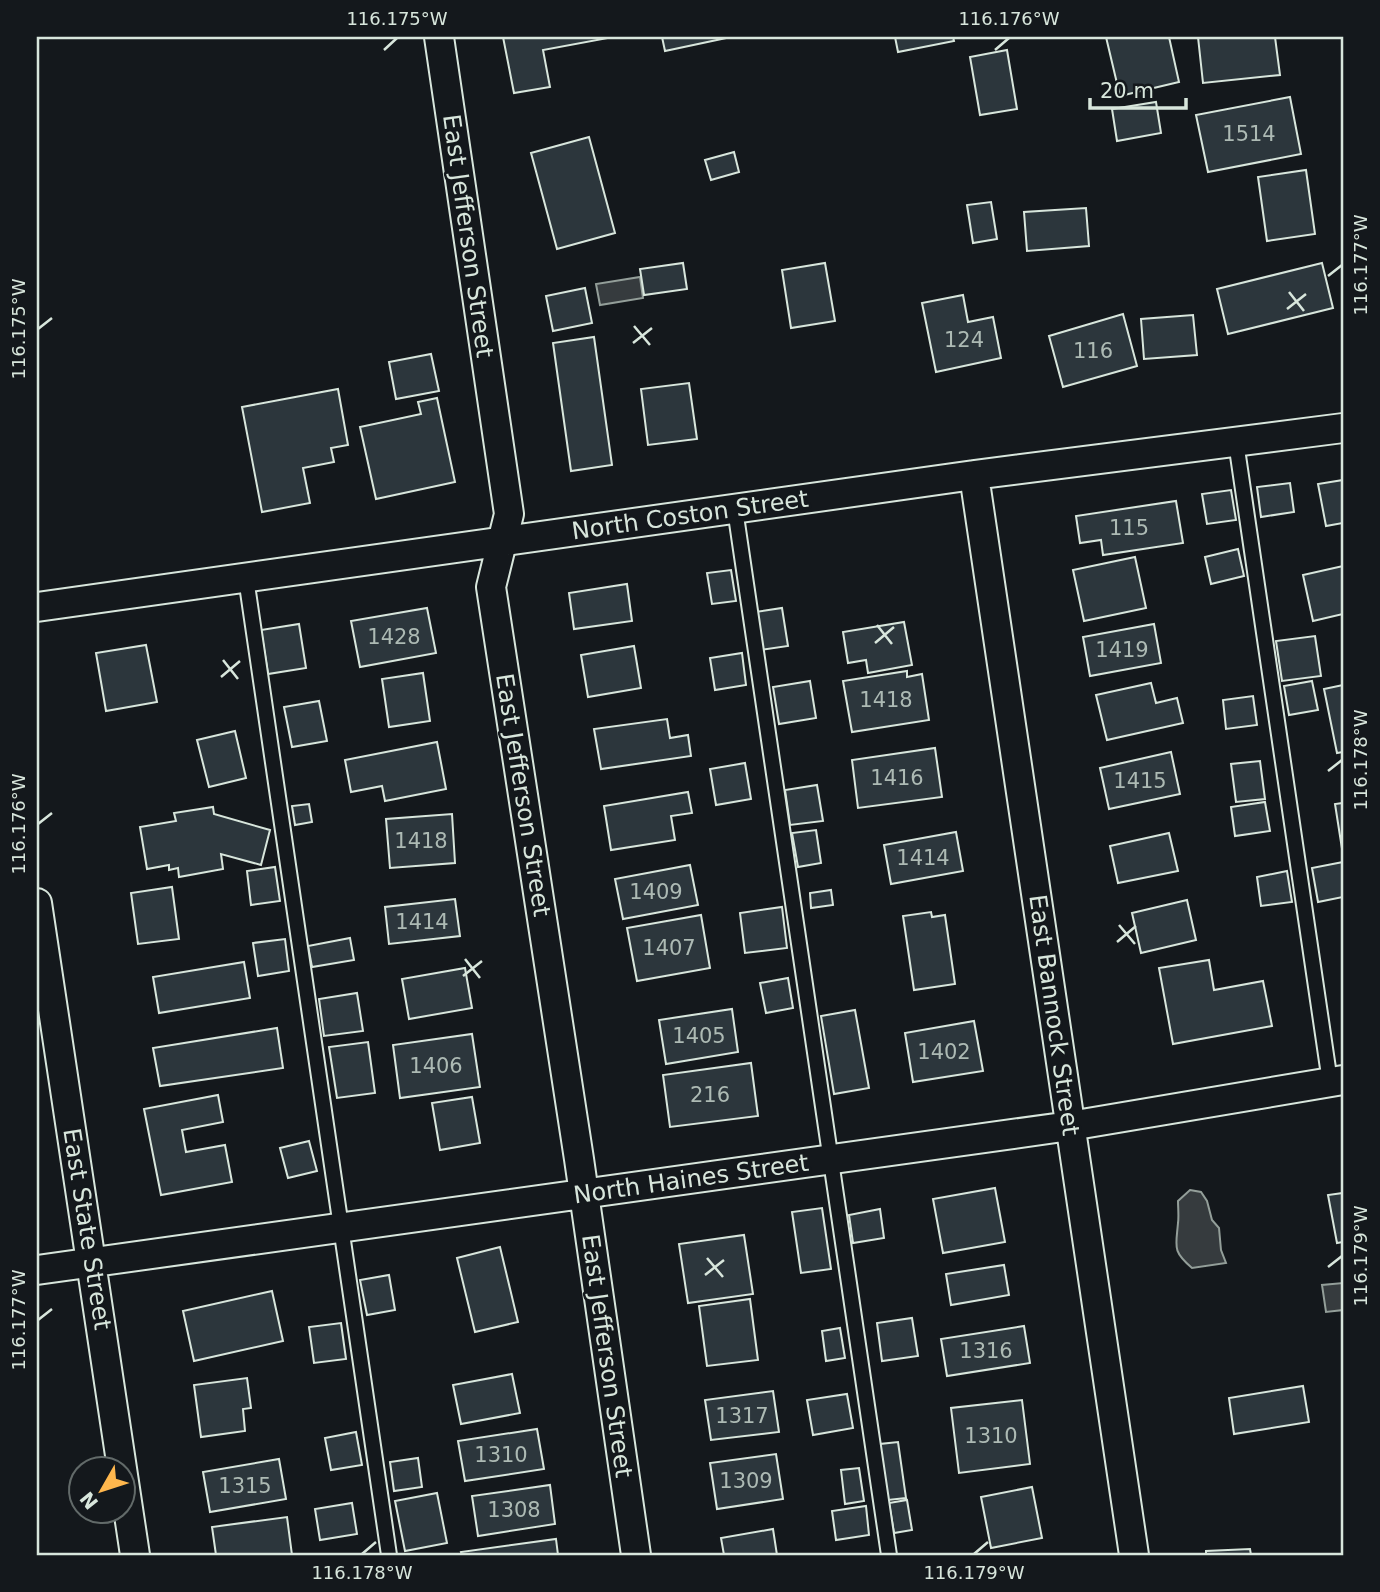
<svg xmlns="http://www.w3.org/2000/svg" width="1380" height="1592" font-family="'DejaVu Sans',sans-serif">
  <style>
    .water { fill: #363b3e; stroke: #939e99; stroke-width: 2 }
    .building { fill: #2c363c; stroke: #d8e6dc; stroke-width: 2 }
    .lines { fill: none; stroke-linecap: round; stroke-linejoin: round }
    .lane-casing { stroke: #d8e6dc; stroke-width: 18 }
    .street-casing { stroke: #d8e6dc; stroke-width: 32 }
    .lane { stroke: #14181c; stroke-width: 14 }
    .street { stroke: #14181c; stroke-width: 28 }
    .ticks { fill: none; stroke: #d8e6dc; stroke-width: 2.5 }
    .labels { text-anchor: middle; stroke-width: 5; stroke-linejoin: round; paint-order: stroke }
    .number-label { font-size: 21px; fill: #adbab4 }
    .street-label { font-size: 24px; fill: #d8e6dc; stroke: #14181c }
    .neatline { fill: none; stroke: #d8e6dc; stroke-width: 2.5 }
    .ticks-label { font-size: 18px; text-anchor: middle; fill: #d8e6dc }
  </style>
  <rect width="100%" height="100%" fill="#14181c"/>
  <path class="water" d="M640,277L643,298L600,305L596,284Z
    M1190,1190L1201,1192L1207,1201L1212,1220L1219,1228L1221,1250L1226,1263L1192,1268C1172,1251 1176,1247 1178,1223C1179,1216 1178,1208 1178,1201Z
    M1343,1283V1310L1326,1312L1322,1285Z"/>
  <path class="building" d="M503,37H608V38L543,50L550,87L514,93Z
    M662,37H731L665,51Z
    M895,37H953L954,41L898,52Z
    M1106,37H1169L1179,82L1120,96Z
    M1198,37H1275L1280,75L1203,83Z
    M1007,50L1017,109L980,115L970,57Z
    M1290,97L1301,154L1208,172L1196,115Z
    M1156,102L1161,133L1117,141L1112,109Z
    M589,137L615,233L557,249L531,153Z
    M734,152L739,172L711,180L705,160Z
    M1306,170L1315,234L1267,241L1258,177Z
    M991,202L997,239L973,243L967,205Z
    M1086,208L1089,246L1027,251L1024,212Z
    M683,263L687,289L644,295L640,269Z
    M825,263L835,321L791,328L782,270Z
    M1322,263L1333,308L1228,334L1217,289Z
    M585,288L592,323L553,331L546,296Z
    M963,295L968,322L993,317L1001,358L936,372L922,303Z
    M1123,314L1137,366L1063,387L1049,336Z
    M1193,315L1197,355L1144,359L1141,319Z
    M594,337L612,465L571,471L553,343Z
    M431,354L439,391L396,399L389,362Z
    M689,383L697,439L648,445L641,389Z
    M338,389L348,445L331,448L334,462L303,468L310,503L262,512L242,407Z
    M437,398L455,482L376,499L360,427L421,414L418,402Z
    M1343,480V523L1326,526L1318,484Z
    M1290,483L1294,512L1261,517L1257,487Z
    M1231,490L1236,520L1207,524L1202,494Z
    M1176,501L1183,543L1103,555L1101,540L1080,543L1076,516Z
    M1238,549L1244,576L1211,584L1205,557Z
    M1135,557L1146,608L1084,621L1073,570Z
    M1343,566V614L1313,621L1303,575Z
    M731,570L736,601L712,604L707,573Z
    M627,584L632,621L574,629L569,593Z
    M427,608L436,653L360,667L351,621Z
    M782,608L788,646L761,650L755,612Z
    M904,622L912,665L868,673L866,660L848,663L843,632Z
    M299,624L306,668L268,674L261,630Z
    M1154,624L1161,663L1090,676L1083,637Z
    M1315,636L1321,676L1282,681L1276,641Z
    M146,645L157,702L106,711L96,653Z
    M634,646L641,688L588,697L581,655Z
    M742,653L746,685L715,690L710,658Z
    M907,671V677L922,674L929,720L852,732L843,681Z
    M423,673L430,721L389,727L382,679Z
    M810,681L816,718L779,724L773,687Z
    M1312,681L1318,710L1289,715L1284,686Z
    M1151,683L1156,703L1177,698L1183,723L1107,740L1096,695Z
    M1343,685V752L1337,753L1324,689Z
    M1253,696L1257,725L1226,729L1223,700Z
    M319,701L327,741L292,747L284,707Z
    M667,719L670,738L688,735L691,756L601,769L594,729Z
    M235,731L246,778L209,787L197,740Z
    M437,742L446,789L385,801L382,786L351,792L345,760Z
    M935,748L942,797L858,808L852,760Z
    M1171,752L1180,794L1109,809L1100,768Z
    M1260,761L1265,799L1236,802L1231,764Z
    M745,763L751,799L716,805L710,769Z
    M817,785L823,821L790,825L785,790Z
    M688,792L692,813L671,816L675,840L611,850L604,806Z
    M1265,802L1270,831L1235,836L1231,807Z
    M1343,803V855L1335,804Z
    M309,804L312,822L295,825L292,806Z
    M213,807L214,814L270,830L261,865L221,854L223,869L179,877L178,868L169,870V865L147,869L140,827L176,821L174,813Z
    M452,814L455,863L390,868L386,819Z
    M816,830L821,863L798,867L792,833Z
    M956,832L963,871L891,884L884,845Z
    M1169,833L1178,871L1118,883L1110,846Z
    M1343,862V897L1318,902L1312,868Z
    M690,865L698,905L623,919L615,879Z
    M275,867L280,901L251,905L247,871Z
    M1287,871L1292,902L1261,906L1257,877Z
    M172,887L179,939L138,944L131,893Z
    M831,890L833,905L811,908L810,893Z
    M455,899L460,936L389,944L385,907Z
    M1187,900L1196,940L1141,953L1132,913Z
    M782,907L787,948L745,953L740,913Z
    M931,912L932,917L945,915L955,984L914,990L903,916Z
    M701,915L710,968L637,981L627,928Z
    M350,938L354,960L312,967L308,946Z
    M285,939L289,971L258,976L253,943Z
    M1209,960L1214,990L1263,981L1272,1026L1173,1044L1159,968Z
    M244,962L250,998L159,1013L153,977Z
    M465,968L472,1008L409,1019L402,979Z
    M788,978L793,1008L766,1013L760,983Z
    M357,993L363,1031L324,1036L319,999Z
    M732,1009L738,1052L666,1064L659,1020Z
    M855,1010L869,1088L834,1094L821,1016Z
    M974,1021L983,1071L913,1082L905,1033Z
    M277,1028L283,1068L160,1086L153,1048Z
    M472,1034L480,1087L400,1098L393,1045Z
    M368,1042L375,1093L337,1098L329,1047Z
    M751,1063L758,1116L670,1127L663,1075Z
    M218,1095L223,1122L182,1130L186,1152L225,1145L232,1182L161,1195L144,1109Z
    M472,1097L480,1143L440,1150L432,1103Z
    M309,1141L317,1171L288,1178L280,1148Z
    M995,1188L1005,1242L943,1253L933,1199Z
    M1343,1193V1242L1337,1243L1328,1195Z
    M822,1208L831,1269L801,1273L792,1212Z
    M880,1209L884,1238L853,1243L849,1215Z
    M744,1235L753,1294L688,1303L679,1244Z
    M500,1247L518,1322L475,1332L457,1258Z
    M1004,1265L1009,1295L951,1305L946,1274Z
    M389,1275L395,1310L367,1315L360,1280Z
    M272,1291L283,1341L194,1361L183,1311Z
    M750,1299L758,1360L707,1366L699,1306Z
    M912,1318L918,1356L882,1361L877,1323Z
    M341,1323L346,1359L314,1363L309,1327Z
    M1024,1326L1030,1363L947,1376L941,1339Z
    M840,1328L845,1358L826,1361L822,1331Z
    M512,1374L520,1413L461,1424L453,1385Z
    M247,1378L251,1408L243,1409L245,1431L201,1437L194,1385Z
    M1303,1386L1309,1422L1234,1434L1229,1398Z
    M773,1391L779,1432L711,1440L705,1400Z
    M847,1394L853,1428L813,1435L807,1400Z
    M1022,1400L1030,1464L959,1473L951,1408Z
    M537,1429L544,1469L465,1481L458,1441Z
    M356,1432L362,1465L331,1470L325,1438Z
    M898,1442L906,1498L888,1500L880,1444Z
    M776,1454L783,1499L717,1509L710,1463Z
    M418,1458L422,1487L394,1491L390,1462Z
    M279,1459L286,1499L210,1512L203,1472Z
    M859,1468L864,1501L845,1504L841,1470Z
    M550,1485L555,1524L478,1536L472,1496Z
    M1032,1487L1042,1538L991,1548L981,1497Z
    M437,1493L447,1543L405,1551L395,1501Z
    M907,1500L912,1530L894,1533L889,1503Z
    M352,1503L357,1534L320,1540L315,1509Z
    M866,1506L869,1535L836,1540L832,1511Z
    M287,1517L292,1555H216L212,1527Z
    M773,1529L777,1555H724L721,1538Z
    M556,1539L558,1555H462L461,1552Z
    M1250,1549L1251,1555H1206V1551Z"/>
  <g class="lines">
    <g class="lane-casing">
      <path id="lane" d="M1236,442L1330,1082
        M735,509L889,1555
        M246,578L389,1555"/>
    </g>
    <g class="street-casing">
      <path id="street" d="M439,37L509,514L491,587L579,1159L636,1555
        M974,475L1134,1555
        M37,607L974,475L1343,428
        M37,903L135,1555
        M37,1270L1070,1126L1343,1080"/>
    </g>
    <use href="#lane" class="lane"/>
    <use href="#street" class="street"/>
  </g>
  <path class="ticks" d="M384,50L397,38M995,50L1009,38M1328,276L1342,265M1289,292L1304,311M1287,309L1306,294M634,326L650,345M38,329L52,318M633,343L652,328M877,625L892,644M875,643L894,627M223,660L238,679M221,677L240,661M1328,771L1342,760M38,824L52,813M1119,925L1135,944M1117,942L1136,926M465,959L480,978M463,976L482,961M707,1258L723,1277M1328,1267L1342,1256M705,1275L724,1260M38,1320L52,1309M362,1554L376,1542M974,1554L988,1542"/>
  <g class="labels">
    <g class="number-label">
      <text x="1249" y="141">1514</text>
      <text x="964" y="347">124</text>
      <text x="1093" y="358">116</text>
      <text x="1129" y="535">115</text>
      <text x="394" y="644">1428</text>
      <text x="1122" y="657">1419</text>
      <text x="886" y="707">1418</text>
      <text x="897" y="785">1416</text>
      <text x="1140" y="788">1415</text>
      <text x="421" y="848">1418</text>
      <text x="923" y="865">1414</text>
      <text x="656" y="899">1409</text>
      <text x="422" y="929">1414</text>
      <text x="669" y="955">1407</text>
      <text x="699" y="1043">1405</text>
      <text x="944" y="1059">1402</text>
      <text x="436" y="1073">1406</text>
      <text x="710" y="1102">216</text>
      <text x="986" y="1358">1316</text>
      <text x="742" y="1423">1317</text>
      <text x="991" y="1443">1310</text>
      <text x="501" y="1462">1310</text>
      <text x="746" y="1488">1309</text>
      <text x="245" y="1493">1315</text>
      <text x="514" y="1517">1308</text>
    </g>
    <g class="street-label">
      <text transform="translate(468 236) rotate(82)" y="8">East Jefferson Street</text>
      <text transform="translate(690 515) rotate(-8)" y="8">North Coston Street</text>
      <text transform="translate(523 795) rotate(81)" y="8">East Jefferson Street</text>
      <text transform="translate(1054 1015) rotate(82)" y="8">East Bannock Street</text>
      <text transform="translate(691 1179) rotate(-8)" y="8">North Haines Street</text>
      <text transform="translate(87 1229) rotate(81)" y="8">East State Street</text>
      <text transform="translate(607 1356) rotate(82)" y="8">East Jefferson Street</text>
    </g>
  </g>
  <rect width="1380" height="1592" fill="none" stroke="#14181c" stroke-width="77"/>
  <g transform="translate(102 1490) rotate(231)"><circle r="33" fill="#14181c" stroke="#626a69" stroke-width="2"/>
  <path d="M0-5L12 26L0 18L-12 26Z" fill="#ffb74d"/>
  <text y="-10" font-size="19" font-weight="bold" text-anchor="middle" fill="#d8e6dc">N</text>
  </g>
  <path d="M1090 98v10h96v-10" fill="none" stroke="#d8e6dc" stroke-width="3.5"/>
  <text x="1100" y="98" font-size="21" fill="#d8e6dc" stroke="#14181c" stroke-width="5" paint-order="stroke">20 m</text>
  <rect x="38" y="38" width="1304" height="1516" class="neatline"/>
  <g class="ticks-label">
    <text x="397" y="25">116.175°W</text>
    <text x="1009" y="25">116.176°W</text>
    <text transform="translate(1361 265) rotate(-90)" y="6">116.177°W</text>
    <text transform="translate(19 329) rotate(-90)" y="6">116.175°W</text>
    <text transform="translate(1361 760) rotate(-90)" y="6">116.178°W</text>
    <text transform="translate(19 824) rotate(-90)" y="6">116.176°W</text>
    <text transform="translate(1361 1256) rotate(-90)" y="6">116.179°W</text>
    <text transform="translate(19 1320) rotate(-90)" y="6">116.177°W</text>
    <text x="362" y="1579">116.178°W</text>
    <text x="974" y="1579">116.179°W</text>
  </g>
</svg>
